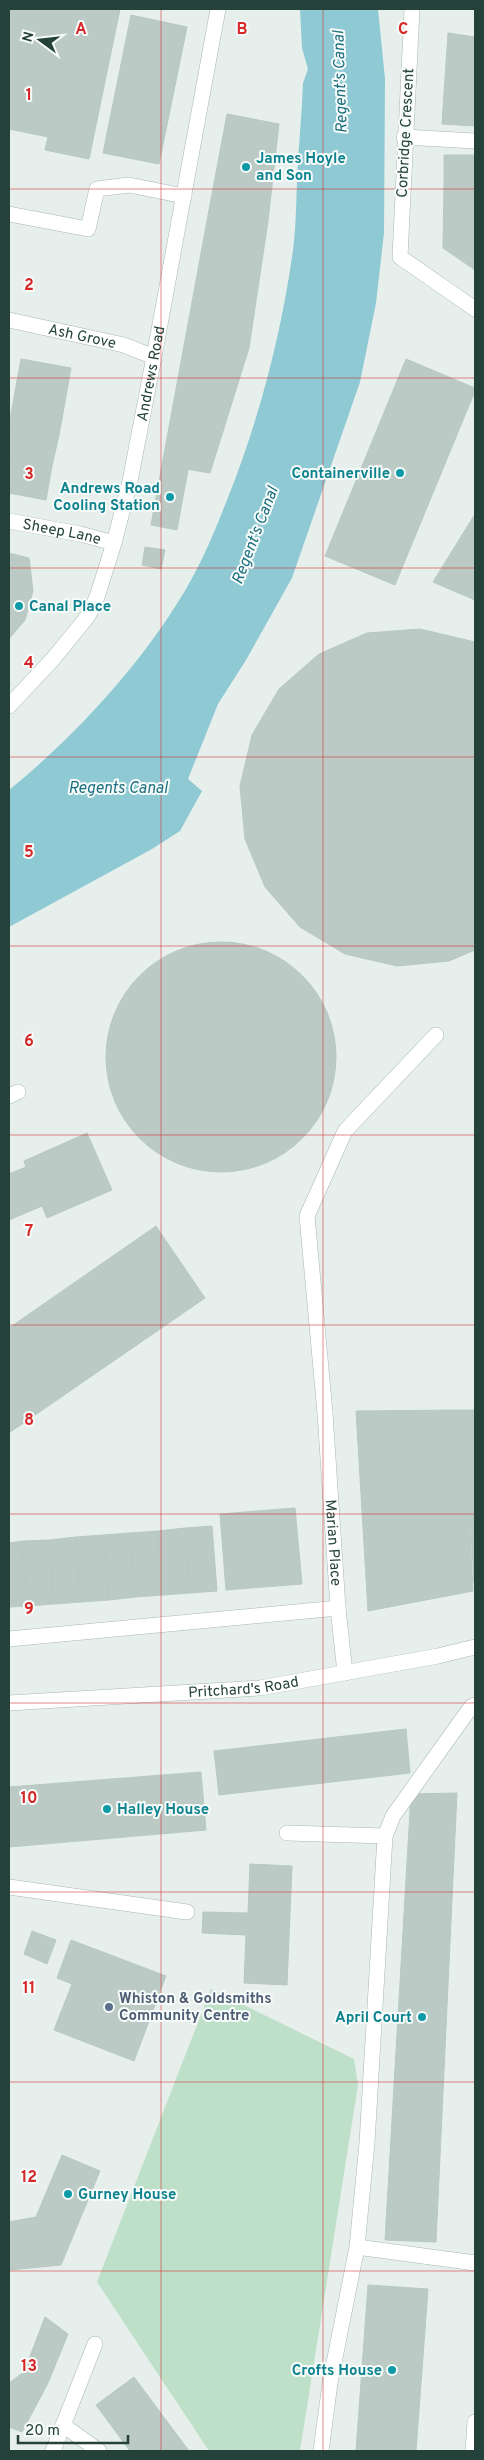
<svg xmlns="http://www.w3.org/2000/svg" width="484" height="2460" font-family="Overpass,sans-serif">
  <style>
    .green { fill: #bfe0c8 }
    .water { fill: #8ec9d4 }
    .building { fill: #bbcac4; stroke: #b8c9c2 }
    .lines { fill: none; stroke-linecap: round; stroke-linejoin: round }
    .lane-casing { stroke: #a8b8b2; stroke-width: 16 }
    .street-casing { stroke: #a8b8b2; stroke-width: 16 }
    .lane { stroke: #fff; stroke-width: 15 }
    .street { stroke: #fff; stroke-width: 15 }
    .grid { fill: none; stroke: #d62828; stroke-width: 1; stroke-opacity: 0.55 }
    .culture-dot { fill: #0f9aa8; stroke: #f7fbf9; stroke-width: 2 }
    .service-dot { fill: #5c6f8a; stroke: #f7fbf9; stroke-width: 2 }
    .labels { text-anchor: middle; stroke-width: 4; stroke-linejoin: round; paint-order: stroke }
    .street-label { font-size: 15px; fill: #24423a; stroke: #f7fbf9 }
    .culture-label { font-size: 15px; font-weight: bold; fill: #0d838f; stroke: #f7fbf9; text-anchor: start }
    .service-label { font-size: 15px; font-weight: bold; fill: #4e5e75; stroke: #f7fbf9; text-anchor: start }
    .water-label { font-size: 16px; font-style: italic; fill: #1c6f80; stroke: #f7fbf9 }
    .grid-label { font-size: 16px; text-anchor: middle; font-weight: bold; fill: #d62828; stroke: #f7fbf9; stroke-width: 4; stroke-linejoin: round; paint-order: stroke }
  </style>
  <rect width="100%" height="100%" fill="#e6efeb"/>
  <path class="green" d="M211,1989L354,2059L358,2085L300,2451H209L97,2282Z"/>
  <path class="water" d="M300,9H378L385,79L384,233L376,303L360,382L292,578L246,660L218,704L188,779L202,791L180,831L152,849L9,927V790C76,736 149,656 191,580C205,555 216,528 227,500C259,420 281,336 293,250C296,228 296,205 297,183C298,149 302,116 303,83L308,69L302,48Z"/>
  <path class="building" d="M9,9H120L89,159L45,150L48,137L9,129Z
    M131,15L187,27L159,164L103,153Z
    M448,33L475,37V126L442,124Z
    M227,114L279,124L268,221L209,210Z
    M444,155H475V183H444Z
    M444,183H475V270L443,248Z
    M209,210L268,221L249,348L210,473L162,465Z
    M21,359L71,368L65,402L15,392Z
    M406,359L475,388V391L395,585L325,556Z
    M15,392L65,402L59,435L9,425Z
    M9,425L59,435L52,466L9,457Z
    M9,457L52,466L46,500L9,493Z
    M162,465L188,470L177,530L151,525Z
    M475,514V600L433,582Z
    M145,547L165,550L161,569L142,565Z
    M9,553L29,558L33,591L25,620L9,639Z
    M420,629L475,642V950L449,961L397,966L345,954L300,927L265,887L245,839L240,786L252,735L279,689L319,654L367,633Z
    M106 1057a115 115 0 1 1 230 0a115 115 0 1 1-230 0Z
    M87,1133L112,1190L47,1218L42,1206L9,1220V1174L26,1167L24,1161Z
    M156,1226L205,1298L9,1433V1328Z
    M464,1410L473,1591L368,1611L356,1411Z
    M464,1410H475L474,1583Z
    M295,1508L302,1584L226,1590L220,1514Z
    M212,1526L217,1591L190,1593L185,1528Z
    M185,1528L190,1593L163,1595L158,1531Z
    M158,1531L163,1595L135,1597L130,1533Z
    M130,1533L135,1597L109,1600L103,1535Z
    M103,1535L109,1600L81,1602L76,1537Z
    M76,1537L81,1602L54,1604L49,1540Z
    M49,1540L54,1604L27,1606L22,1541Z
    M22,1541L27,1606L9,1607V1543Z
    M406,1729L410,1773L219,1795L214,1751Z
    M201,1772L206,1830L9,1847V1787Z
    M457,1793L436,2242L385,2240L411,1794Z
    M250,1864L292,1866L287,1985L244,1983L246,1935L202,1933L203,1912L248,1913Z
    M32,1931L56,1940L47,1964L24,1954Z
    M71,1940L166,1976L134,2061L54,2030L72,1984L57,1978Z
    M62,2155L100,2171L61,2265L9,2270V2222L36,2217Z
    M368,2285L428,2289L416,2451H356Z
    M45,2317L68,2334L48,2383L22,2432L9,2427V2383L24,2372Z
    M134,2377L189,2451H130L96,2405Z"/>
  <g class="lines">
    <g class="lane-casing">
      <path id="lane" d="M404,137L475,141
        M9,214L88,229L97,189L129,185L184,196
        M9,1096L18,1092
        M325,1413L307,1216L345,1131L436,1035
        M9,1639L338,1608
        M287,1833L385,1836
        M9,1887L187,1912
        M357,2247L475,2263
        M63,2425L99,2451
        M321,2451L330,2383L357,2247L367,2143L385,1836L393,1816L471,1707L475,1705"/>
    </g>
    <g class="street-casing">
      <g id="street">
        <path d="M412,9L400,257L475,309"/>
        <path id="s1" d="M9,320L124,345L154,357"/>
        <path id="s2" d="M9,521L80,534L114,543"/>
        <path id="s3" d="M9,706L53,659L88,616L97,597L114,543L130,481L154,357L218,9"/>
        <path id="s4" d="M325,1413L338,1608L345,1673"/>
        <path id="s5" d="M9,1703L260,1688L438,1656L475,1647"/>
        <path d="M53,2451L95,2344"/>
        <path d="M473,2451L475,2422"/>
      </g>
    </g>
    <use href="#lane" class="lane"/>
    <use href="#street" class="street"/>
  </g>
  <path class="grid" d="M161,9V2451M323,9V2451M9,189H475M9,378H475M9,568H475M9,757H475M9,946H475M9,1135H475M9,1325H475M9,1514H475M9,1703H475M9,1892H475M9,2082H475M9,2271H475"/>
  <g class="culture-dot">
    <circle cx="246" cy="167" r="5"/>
    <circle cx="400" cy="473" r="5"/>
    <circle cx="170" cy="497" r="5"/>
    <circle cx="19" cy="606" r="5"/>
    <circle cx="107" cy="1809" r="5"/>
    <circle cx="422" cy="2017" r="5"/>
    <circle cx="68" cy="2194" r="5"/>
    <circle cx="392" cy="2370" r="5"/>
  </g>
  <circle class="service-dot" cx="109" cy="2007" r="5"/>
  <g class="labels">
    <g class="street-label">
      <text transform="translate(405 133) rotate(-87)" y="5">Corbridge Crescent</text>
      <text dy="5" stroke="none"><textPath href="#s1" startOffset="75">Ash Grove</textPath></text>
      <text dy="5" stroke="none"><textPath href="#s3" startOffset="371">Andrews Road</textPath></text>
      <text dy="5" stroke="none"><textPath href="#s2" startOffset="54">Sheep Lane</textPath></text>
      <text dy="5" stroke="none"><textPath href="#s4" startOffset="130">Marian Place</textPath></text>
      <text dy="5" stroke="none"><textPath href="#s5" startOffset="235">Pritchard's Road</textPath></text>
    </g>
    <g class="culture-label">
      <text x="256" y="163">James Hoyle<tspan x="256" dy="17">and Son</tspan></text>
      <text x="390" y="478" text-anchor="end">Containerville</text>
      <text x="160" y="493" text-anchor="end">Andrews Road<tspan x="160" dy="17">Cooling Station</tspan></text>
      <text x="29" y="611">Canal Place</text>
      <text x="117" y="1814">Halley House</text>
      <text x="412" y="2022" text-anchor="end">April Court</text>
      <text x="78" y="2199">Gurney House</text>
      <text x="382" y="2375" text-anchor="end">Crofts House</text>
    </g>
    <g class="service-label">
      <text x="119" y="2003">Whiston &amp; Goldsmiths<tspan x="119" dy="17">Community Centre</tspan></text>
    </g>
    <g class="water-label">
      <text transform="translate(339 82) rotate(-92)" y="6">Regent's Canal</text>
      <text transform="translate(254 535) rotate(-69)" y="6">Regent's Canal</text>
      <text x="118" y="793">Regents Canal</text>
    </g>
  </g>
  <g class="grid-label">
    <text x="81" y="34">A</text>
    <text x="242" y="34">B</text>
    <text x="403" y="34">C</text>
    <text x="29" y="100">1</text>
    <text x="29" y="290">2</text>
    <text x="29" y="479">3</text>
    <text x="29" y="668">4</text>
    <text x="29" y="857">5</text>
    <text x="29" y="1046">6</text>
    <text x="29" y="1236">7</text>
    <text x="29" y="1425">8</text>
    <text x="29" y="1614">9</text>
    <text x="29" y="1803">10</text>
    <text x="29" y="1993">11</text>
    <text x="29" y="2182">12</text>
    <text x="29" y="2371">13</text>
  </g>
  <rect width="484" height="2460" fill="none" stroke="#24423a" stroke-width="20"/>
  <g transform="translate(40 40) rotate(285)" stroke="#f7fbf9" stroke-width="4" paint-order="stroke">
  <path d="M0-4L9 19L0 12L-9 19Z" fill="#24423a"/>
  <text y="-8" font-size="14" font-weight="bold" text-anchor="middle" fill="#24423a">N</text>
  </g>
  <path d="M18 2435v8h110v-8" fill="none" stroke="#24423a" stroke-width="2.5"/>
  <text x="25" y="2435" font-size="15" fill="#24423a" stroke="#f7fbf9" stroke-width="4" paint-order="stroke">20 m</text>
</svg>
